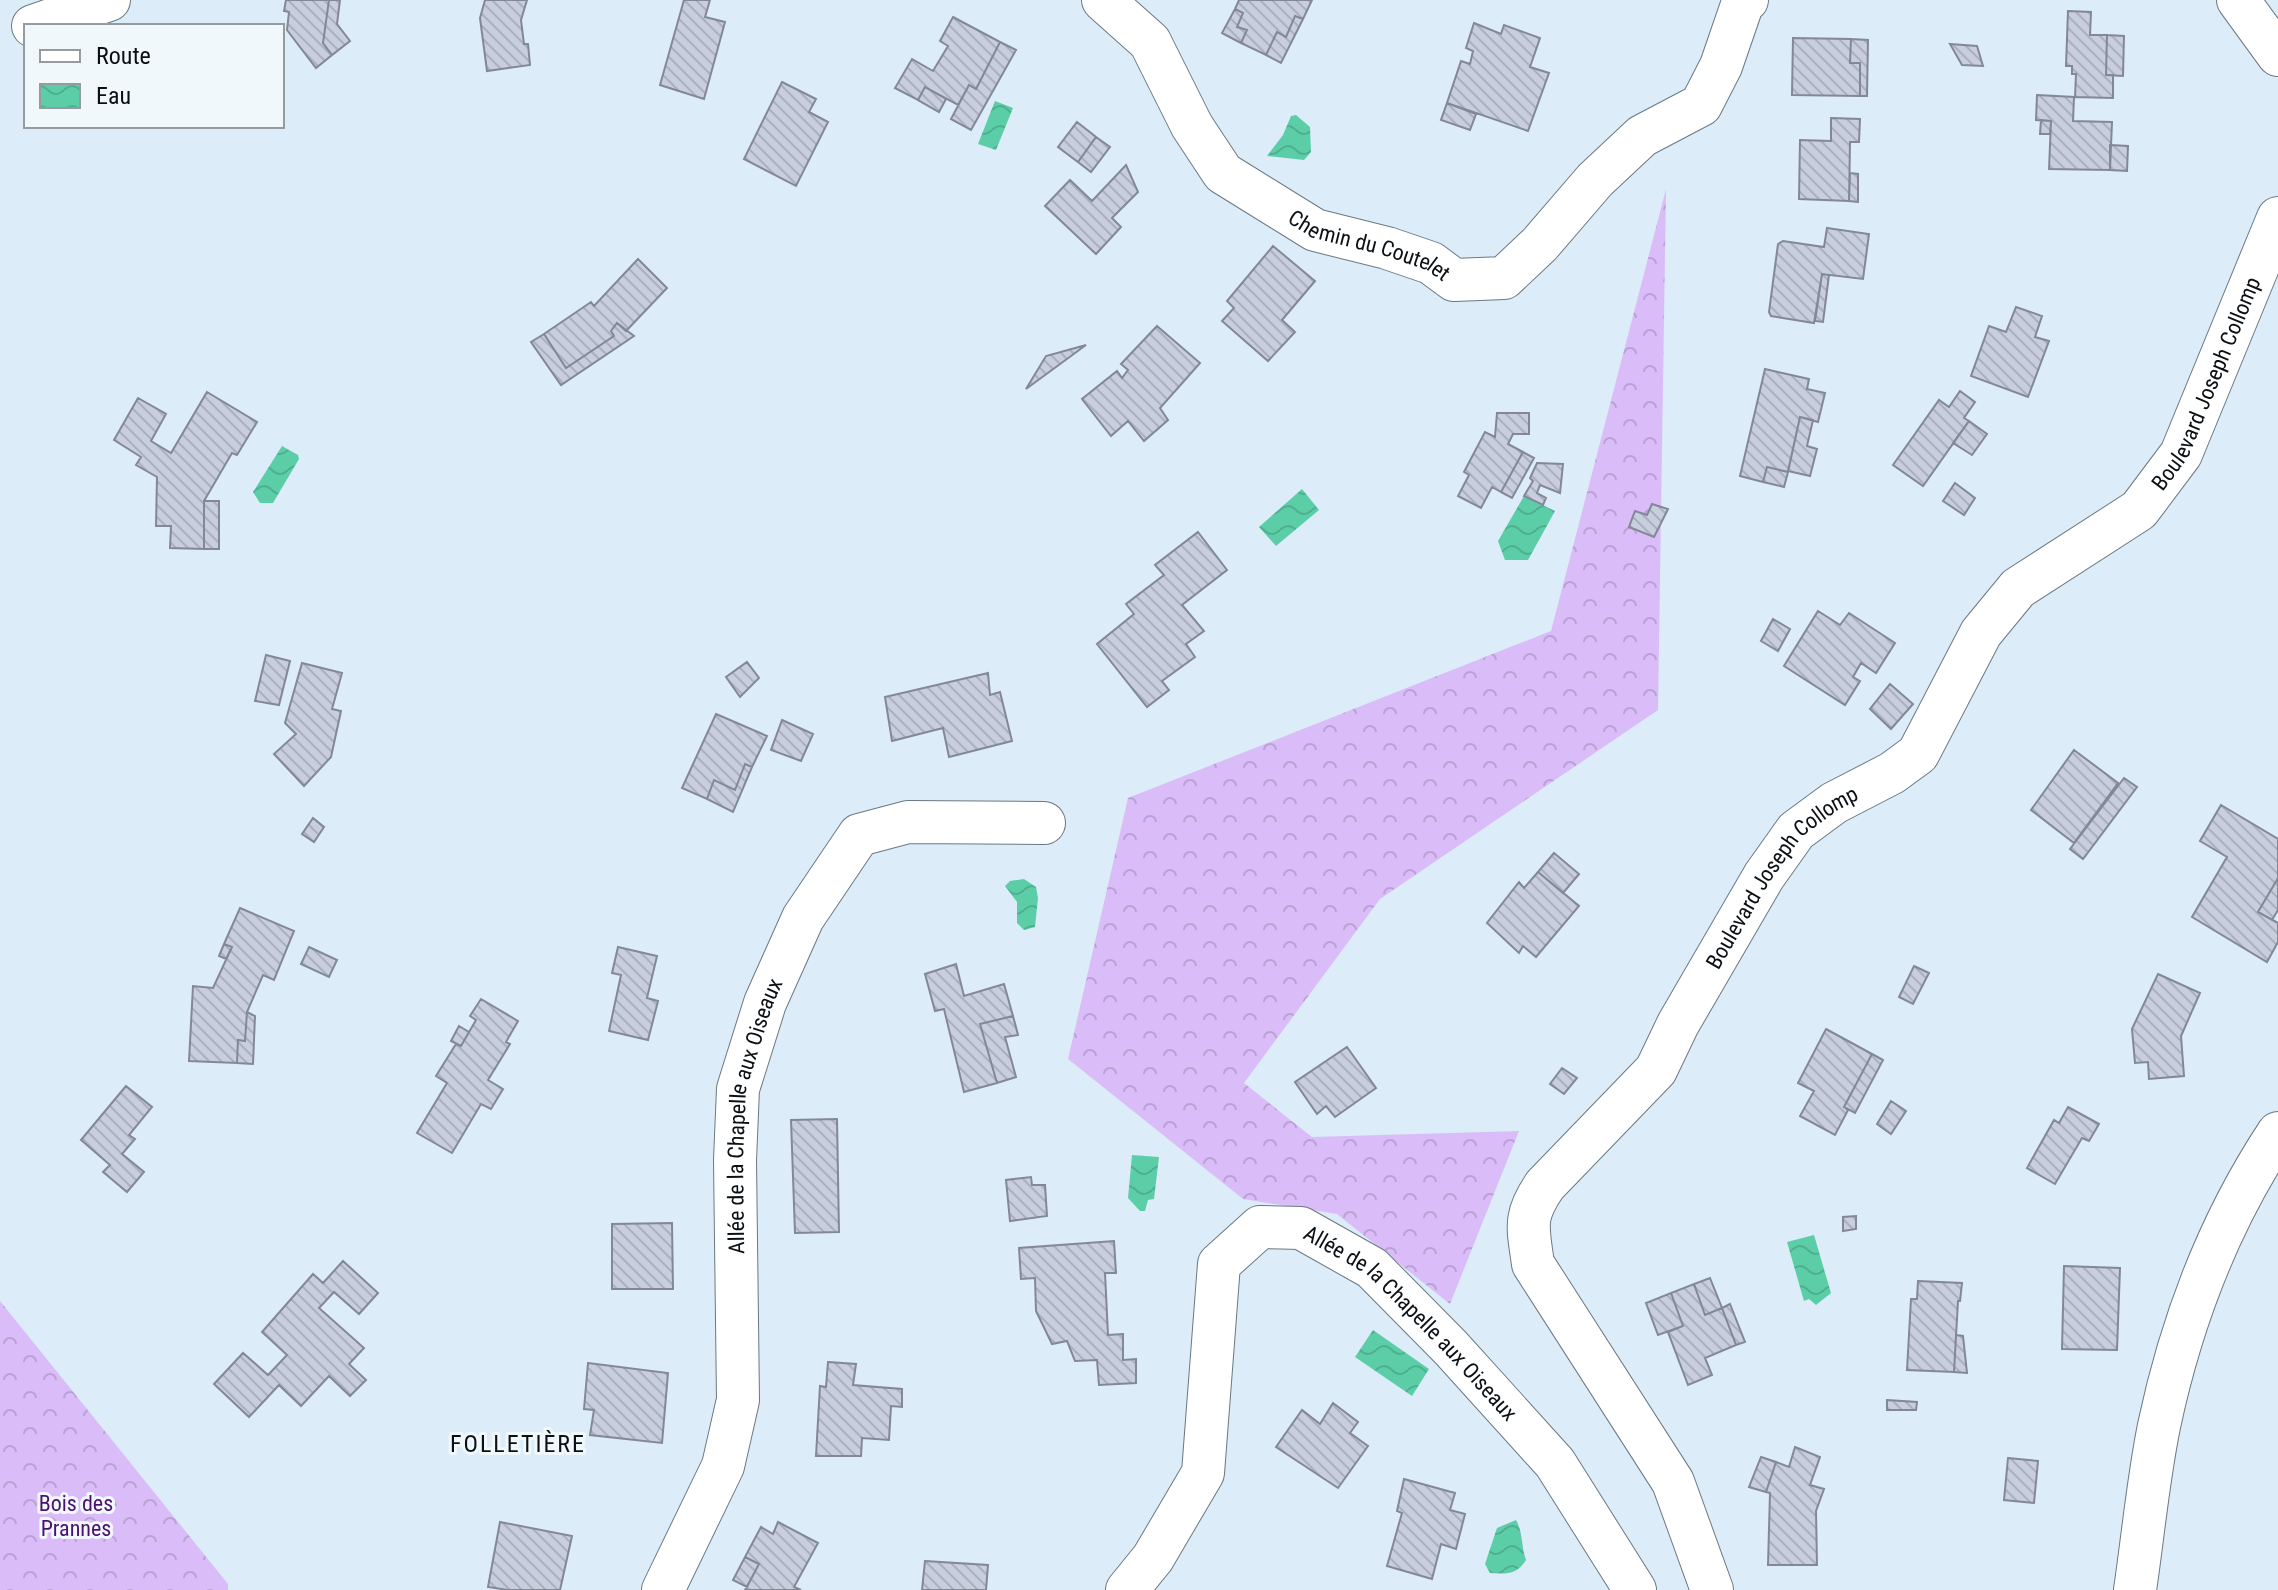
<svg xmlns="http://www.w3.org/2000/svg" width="2278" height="1590" font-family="'Roboto Condensed',sans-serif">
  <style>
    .forest { fill: url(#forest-crowns) }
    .water { fill: url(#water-waves) }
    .building { fill: url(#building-back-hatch); stroke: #838897; stroke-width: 2 }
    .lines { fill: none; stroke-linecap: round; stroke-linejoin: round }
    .minor-casing { stroke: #6a7983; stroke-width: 44 }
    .minor { stroke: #fff; stroke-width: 42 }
    .labels { text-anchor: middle; stroke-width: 6; stroke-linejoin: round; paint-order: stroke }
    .street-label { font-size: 22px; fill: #0b1014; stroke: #f1f8fc }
    .park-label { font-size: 22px; fill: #4a1170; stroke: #f1f8fc }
    .neighbourhood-label { font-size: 24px; letter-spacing: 2px; fill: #0b1014; stroke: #f1f8fc }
  </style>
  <defs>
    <pattern id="forest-crowns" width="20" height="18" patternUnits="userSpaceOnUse" patternTransform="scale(2)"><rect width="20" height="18" fill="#dabdf8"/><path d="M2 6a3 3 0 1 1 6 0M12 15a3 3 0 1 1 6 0" fill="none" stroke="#baa1d4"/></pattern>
    <pattern id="water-waves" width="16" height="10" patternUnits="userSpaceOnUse" patternTransform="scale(2)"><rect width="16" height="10" fill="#5ccea7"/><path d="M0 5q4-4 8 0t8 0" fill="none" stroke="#4fb08f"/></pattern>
    <pattern id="building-back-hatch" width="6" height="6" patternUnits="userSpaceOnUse" patternTransform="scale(2)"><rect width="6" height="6" fill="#c9cedf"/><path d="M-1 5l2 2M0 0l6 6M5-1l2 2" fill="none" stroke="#abb0be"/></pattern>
  </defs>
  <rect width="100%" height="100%" fill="#dcecf8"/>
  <path class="forest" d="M1666,189L1658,710L1380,899L1244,1083L1312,1137L1519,1131L1450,1304L1337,1214L1243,1199L1068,1059L1128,798L1551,631Z
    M0,1301L228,1584V1590H0Z"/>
  <path class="water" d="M995,101L1013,108L996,150L978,144Z
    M1296,115L1310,127L1311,152L1304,160L1267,156L1283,135L1291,116Z
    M282,446L298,455L299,459L273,503H260L253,492Z
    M1302,489L1319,510L1276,546L1259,527Z
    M1524,496L1555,511L1528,560H1505L1498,541Z
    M1024,879L1036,887L1038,898L1035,927L1024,930L1017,923V902L1005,886L1010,881Z
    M1132,1155L1159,1157L1154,1199L1148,1200L1145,1211H1140L1128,1198Z
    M1814,1235L1831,1293L1816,1305L1809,1299L1804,1301L1787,1242Z
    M1373,1330L1429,1369L1412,1396L1355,1357Z
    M1516,1520C1523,1532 1521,1546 1526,1560C1517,1575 1506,1574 1490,1573L1485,1564L1497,1528Z"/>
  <path class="building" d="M286,0H329L323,43L332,55L316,68L287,30L289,12L284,11Z
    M329,0H340L337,24L350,41L332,55L323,43Z
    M485,0H527L521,20L524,44H528L530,65L487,71L480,18Z
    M684,0H710L705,17L725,22L704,99L660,85Z
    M1239,0H1312L1303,19L1295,16L1286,37L1277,32L1266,55L1241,43L1247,30L1237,27L1243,13L1235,9Z
    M1235,9L1243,13L1237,27L1247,30L1241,43L1222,33Z
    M2068,11L2091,12L2090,35H2107L2106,75H2113V98L2075,97L2076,74H2072V66H2066Z
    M1295,16L1303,19L1281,63L1266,55L1277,32L1286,37Z
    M953,17L1000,42L976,89L969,85L958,105L925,87L918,100L895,88L912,59L933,71L948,46L940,41Z
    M1474,23L1501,34L1504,25L1540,38L1530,67L1549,73L1528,131L1447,103L1461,61L1470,64L1473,51L1466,48Z
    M2107,35L2124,36L2123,76L2106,75Z
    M1793,38L1851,39L1850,63H1860V96L1792,95Z
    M1851,39L1868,40L1867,96H1860V63H1850Z
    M1000,42L1016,50L971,130L951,119L969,85L976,89Z
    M1950,44L1977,46L1983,66L1962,65Z
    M782,82L816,99L809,112L828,122L796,186L744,159Z
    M925,87L946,99L939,112L918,100Z
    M2037,95L2074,97L2073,121L2112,122L2110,170L2049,169L2051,121L2036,120Z
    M1447,103L1476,114L1470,130L1441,120Z
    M1831,118L1860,119L1859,142H1850L1849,201L1799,199L1800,140L1831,141Z
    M2041,120L2051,121L2050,134H2040Z
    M1077,122L1096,137L1078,162L1058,147Z
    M1096,137L1110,147L1091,172L1078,162Z
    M2110,145L2128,146L2127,171L2110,170Z
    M1126,165L1138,192L1112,218L1121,227L1096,254L1045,206L1070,180L1092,201Z
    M1850,173L1858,174V202L1849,201Z
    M1827,228L1869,234L1863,279L1822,274L1814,323L1771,316L1769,312L1778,244L1783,241L1824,247Z
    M1273,246L1315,281L1282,320L1295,332L1268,361L1222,321L1234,308L1227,301Z
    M638,259L667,288L626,331L617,323L611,331L614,336L566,368L544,334L591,302L594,306Z
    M1822,274L1829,275L1823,322L1815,321Z
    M2016,307L2042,316L2035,337L2049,341L2028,397L1971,376L1989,326L2006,332Z
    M617,323L634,336L561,385L531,342L544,334L566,368L614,336L611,331Z
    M1157,326L1200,363L1160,408L1168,420L1144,441L1128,421L1111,436L1082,399L1117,371L1122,378L1128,370L1121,364Z
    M1086,345L1026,389L1046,356Z
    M1765,369L1809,379L1807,389L1825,393L1818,422L1800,417L1788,472L1767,467L1763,482L1740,476Z
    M1960,391L1975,402L1964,418L1969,421L1923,486L1893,465L1939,400L1949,407Z
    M207,392L257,422L237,455L232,453L204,501V549L170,548L171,526H156L157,477L136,465L141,457L114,440L138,398L166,414L151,441L171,453Z
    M1497,413H1529V434H1513L1508,444L1523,452L1501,492L1492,487L1481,508L1458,496L1469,475L1464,472L1485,432L1495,437Z
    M1800,417L1813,420L1807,446L1817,449L1810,476L1788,471Z
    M1969,421L1987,434L1972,455L1953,443Z
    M1523,452L1534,458L1512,498L1501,492Z
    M1537,463L1563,464L1560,493L1540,485L1537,493L1546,498L1543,505L1524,496L1533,481L1530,478Z
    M1767,467L1788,472L1784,487L1763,482Z
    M1955,483L1975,498L1964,515L1943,501Z
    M204,501H219V549H204Z
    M1652,504L1668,509L1654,537L1629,527L1635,511L1647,515Z
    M1198,532L1227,570L1182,605L1204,631L1186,644L1195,657L1162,681L1169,690L1147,707L1097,644L1134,614L1126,604L1164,575L1155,565Z
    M1818,611L1840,625L1849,613L1895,643L1876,673L1861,663L1853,677L1860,681L1845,705L1784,666Z
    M1773,619L1790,629L1778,651L1761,641Z
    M266,655L290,661L279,705L255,701Z
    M747,662L759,678L740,697L726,677Z
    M302,663L342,673L332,709L341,711L331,757L304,786L274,754L296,734L285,723Z
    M988,673L990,695L1000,692L1012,741L949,757L943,728L892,741L885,697Z
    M1890,684L1913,704L1891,729L1870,709Z
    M716,714L767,736L752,767L745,764L735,790L714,780L707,799L682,788Z
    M782,720L813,734L801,761L771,750Z
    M2074,750L2118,783L2074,843L2031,810Z
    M745,764L752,767L733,812L707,799L714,780L735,790Z
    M2124,778L2137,787L2083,859L2070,849Z
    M2221,805L2278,839V878L2258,912L2278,923V942L2267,962L2192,917L2227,857L2200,841Z
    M313,818L324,827L314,842L302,834Z
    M1554,853L1579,874L1563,893L1538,872Z
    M1538,872L1579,906L1536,957L1523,946L1519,953L1487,923L1519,882L1524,888Z
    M2278,878V910L2272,920L2258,912Z
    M240,908L294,931L274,980L263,975L247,1012L245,1041L238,1040L237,1063L189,1061L193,986L213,988L232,947L224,944Z
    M224,944L232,947L226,959L219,956Z
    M309,947L337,960L329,977L301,964Z
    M618,947L657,956L647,998L658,1001L648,1040L609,1031L621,975L612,973Z
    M956,964L964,996L1004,984L1013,1016L980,1024L997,1083L964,1092L944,1009L935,1011L925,974Z
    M1914,966L1929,973L1913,1004L1899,997Z
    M2158,974L2200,993L2181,1036L2184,1076L2149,1079L2148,1062L2135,1063L2132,1029Z
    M481,999L518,1021L506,1042L510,1044L488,1080L503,1089L491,1109L481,1104L452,1153L417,1133L447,1083L436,1076L456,1044L461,1046L476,1020L470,1016Z
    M247,1012L255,1016L253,1064L237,1063L238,1040L245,1041Z
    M1013,1016L1018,1035L1005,1037L1016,1077L997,1083L980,1024Z
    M459,1026L469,1032L461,1046L451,1041Z
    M1826,1029L1872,1054L1844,1107L1848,1110L1835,1135L1800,1116L1814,1091L1798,1083Z
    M1347,1047L1376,1088L1335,1117L1326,1106L1317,1114L1295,1082Z
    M1872,1054L1883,1060L1855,1113L1844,1107Z
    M1562,1068L1577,1078L1564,1094L1550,1084Z
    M126,1086L152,1107L129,1135L135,1139L122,1154L144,1172L127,1192L103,1172L110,1165L81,1140Z
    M1891,1101L1906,1111L1891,1134L1877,1124Z
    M2068,1107L2099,1124L2089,1141L2082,1138L2055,1184L2027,1168L2054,1120L2059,1123Z
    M837,1119L839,1232L795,1233L791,1120Z
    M1031,1177L1032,1185H1045L1047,1216L1010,1221L1006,1180Z
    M1856,1216V1229L1843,1231V1217Z
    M672,1223L673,1289H612V1224Z
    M1114,1241L1116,1273H1105L1108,1335L1123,1334V1360L1136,1359V1383L1099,1385L1097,1360L1075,1361L1067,1341L1052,1344L1036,1311L1035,1278L1021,1279L1019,1248Z
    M343,1261L378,1293L359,1314L334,1292L319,1308L364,1348L349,1364L366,1380L350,1396L329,1376L301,1406L279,1385L249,1417L214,1384L243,1353L268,1375L287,1355L262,1332L313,1274L323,1283Z
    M2064,1266L2120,1268L2117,1350L2062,1349Z
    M1710,1278L1722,1308L1705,1315L1694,1284Z
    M1918,1281L1962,1283L1960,1301H1958L1954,1372L1907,1370L1911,1299H1917Z
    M1694,1284L1705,1315L1722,1308L1736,1345L1705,1358L1712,1375L1688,1385L1668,1332L1683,1326L1671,1293Z
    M1671,1293L1683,1326L1658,1335L1646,1303Z
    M1730,1304L1745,1342L1736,1345L1722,1308Z
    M1956,1335L1963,1336L1967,1373L1954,1372Z
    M828,1362L856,1364L853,1385L902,1389V1407L891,1406L889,1440L862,1438L861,1456H816L820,1386L826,1387Z
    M588,1363L668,1373L662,1443L590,1435L594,1410L584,1409Z
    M1887,1400L1917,1402L1916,1410H1887Z
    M1333,1403L1358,1422L1350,1433L1368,1446L1338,1488L1276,1447L1302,1410L1320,1424Z
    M1795,1447L1820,1457L1810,1485L1824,1489L1816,1511L1817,1565H1768L1770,1493L1766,1492L1776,1462L1789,1467Z
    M1761,1457L1776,1462L1766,1492L1749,1487Z
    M2008,1458L2038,1461L2034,1503L2004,1500Z
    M1404,1479L1455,1493L1450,1510L1465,1514L1456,1549L1441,1544L1432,1579L1387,1566L1402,1513L1397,1511Z
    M500,1522L572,1536L560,1590H508L488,1587Z
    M778,1522L818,1543L794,1587L801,1590H745L759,1564L745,1557L761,1527L773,1534Z
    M745,1557L759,1564L747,1587L733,1580Z
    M925,1561L988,1565L986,1590H922Z"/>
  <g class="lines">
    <g class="minor-casing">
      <g id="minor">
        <path id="s1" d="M1103,0L1150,42L1192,126L1223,173L1315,230L1387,248L1431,263L1454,280L1504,278L1540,244L1595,180L1642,136L1701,105L1721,66L1743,2L1747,0"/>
        <path d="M2238,0L2278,55"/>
        <path d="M33,26L109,0"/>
        <path id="s2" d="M663,1590L723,1466L738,1400L735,1160L738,1089L765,1003L803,918L859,835L908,822L1044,823"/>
        <path id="s3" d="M1127,1590L1153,1558L1203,1473L1219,1264L1260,1227L1301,1228L1372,1268L1451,1348L1555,1463L1635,1590"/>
        <path id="s4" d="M1712,1590L1673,1482L1533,1264C1528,1227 1523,1217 1545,1185L1656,1070L1678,1024L1764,876L1796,831L1834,803L1892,773L1918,754L1981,633L2018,588L2139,510L2181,454L2278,218"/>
        <path d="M2135,1590C2143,1536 2148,1480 2159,1426C2181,1322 2219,1222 2278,1133"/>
      </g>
    </g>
    <use href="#minor" class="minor"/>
  </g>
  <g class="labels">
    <g class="street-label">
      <text dy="8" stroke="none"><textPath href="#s1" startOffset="378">Chemin du Coutelet</textPath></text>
      <text dy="8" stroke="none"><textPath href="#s4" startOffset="1522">Boulevard Joseph Collomp</textPath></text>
      <text dy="8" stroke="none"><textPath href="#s4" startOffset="850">Boulevard Joseph Collomp</textPath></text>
      <text dy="8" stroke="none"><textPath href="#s2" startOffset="492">Allée de la Chapelle aux Oiseaux</textPath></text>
      <text dy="8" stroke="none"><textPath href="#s3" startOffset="592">Allée de la Chapelle aux Oiseaux</textPath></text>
    </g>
    <g class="park-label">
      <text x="76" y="1511">Bois des<tspan x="76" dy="25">Prannes</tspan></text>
    </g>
    <g class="neighbourhood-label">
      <text x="518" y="1452">FOLLETIÈRE</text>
    </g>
  </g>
  <rect x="24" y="24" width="260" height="104" fill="#f1f8fc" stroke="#959b9f" stroke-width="2"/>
  <rect x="40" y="50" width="40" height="12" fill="#ffffff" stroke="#959b9f" stroke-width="2"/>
  <text x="96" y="64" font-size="24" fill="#0b1014">Route</text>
  <rect x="40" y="84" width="40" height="24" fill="url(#water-waves)" stroke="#959b9f" stroke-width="2"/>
  <text x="96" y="104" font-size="24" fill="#0b1014">Eau</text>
</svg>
